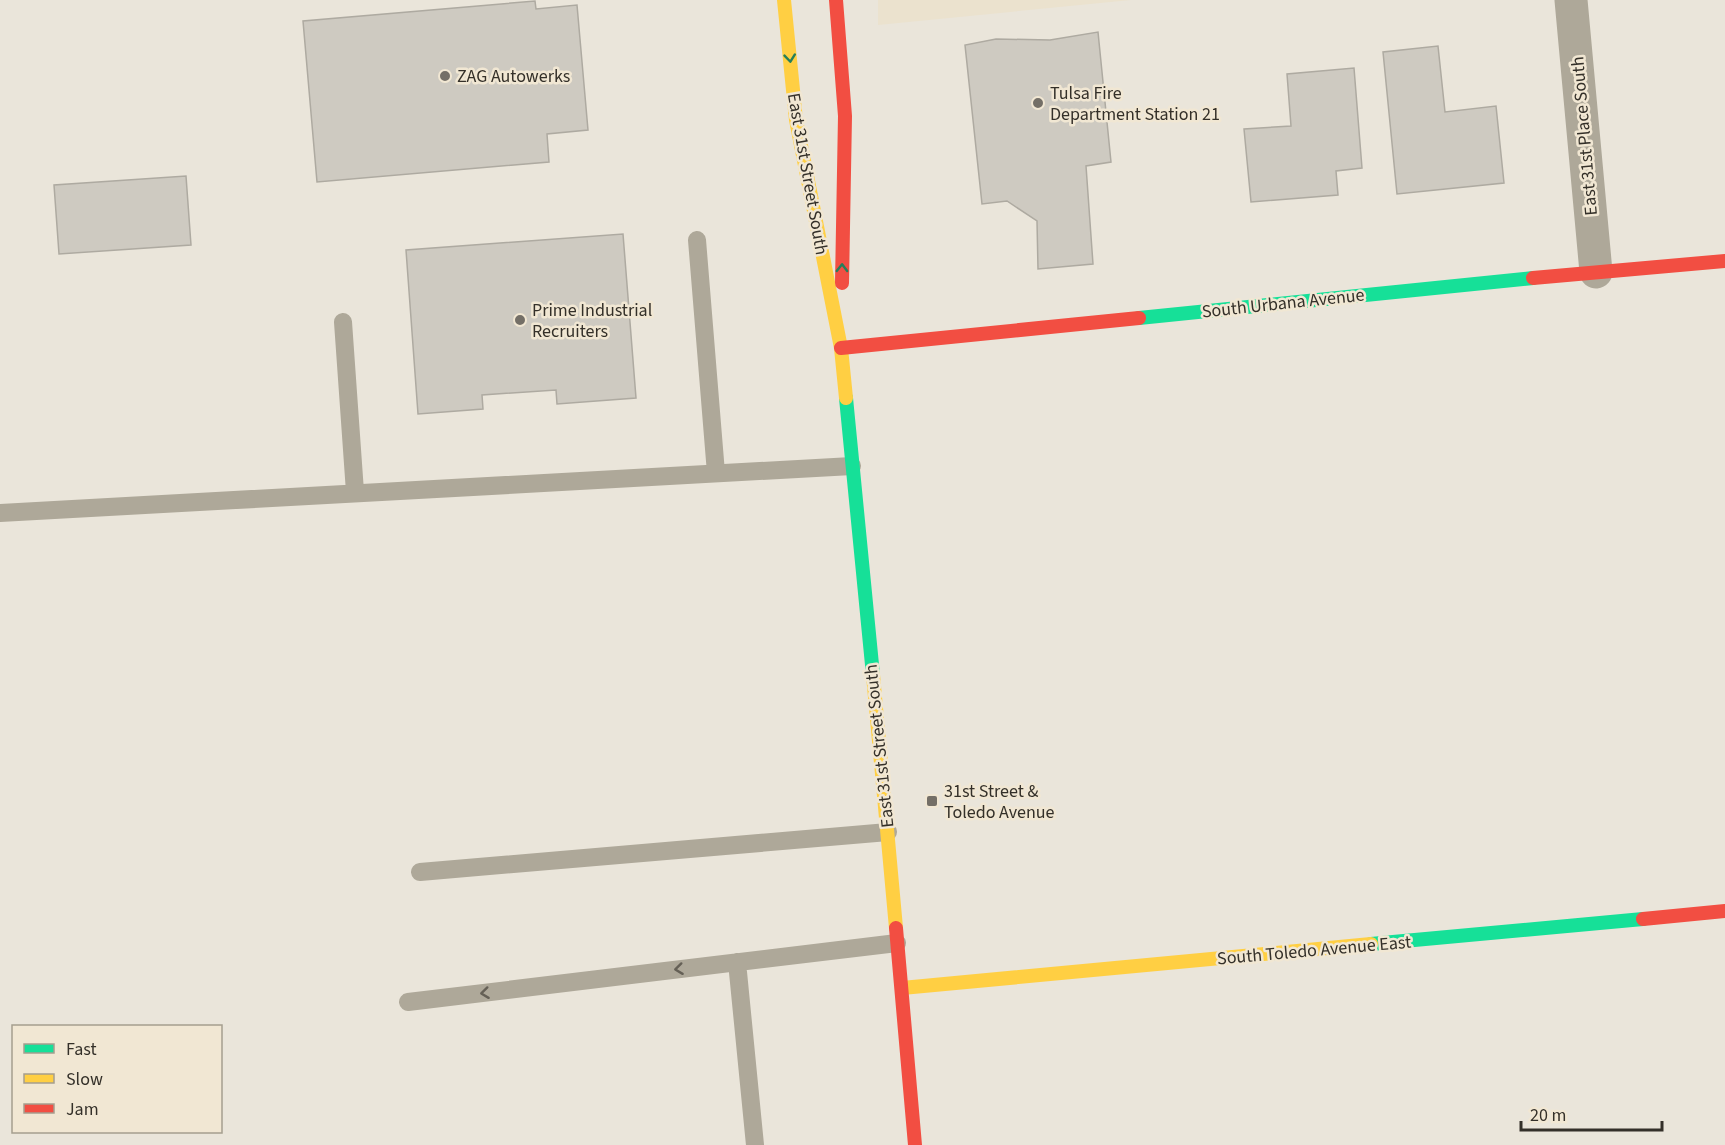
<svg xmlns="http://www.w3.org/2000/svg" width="1725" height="1145" font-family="'Source Sans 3',sans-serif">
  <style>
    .built { fill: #ebe2ce }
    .building { fill: #cecac1; stroke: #aeaaa1; stroke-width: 1.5 }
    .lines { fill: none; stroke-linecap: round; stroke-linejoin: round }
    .lane { stroke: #aea899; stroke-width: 18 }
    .street { stroke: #aea899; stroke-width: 33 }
    .fast { stroke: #16e098; stroke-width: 14 }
    .slow { stroke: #ffcf43; stroke-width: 14 }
    .jam { stroke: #f24e42; stroke-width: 14 }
    .oneway { stroke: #267f5b }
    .oneway2 { stroke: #656056 }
    .poi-dot { fill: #746f67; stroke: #f1e7d3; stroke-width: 2 }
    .labels { text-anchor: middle; stroke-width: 5; stroke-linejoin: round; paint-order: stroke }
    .poi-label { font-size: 18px; fill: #343029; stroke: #f1e7d3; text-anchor: start }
    .street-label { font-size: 18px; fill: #343029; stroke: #f1e7d3 }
  </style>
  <rect width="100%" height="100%" fill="#eae5da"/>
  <path class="built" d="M878,0H1131L878,25Z"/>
  <path class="building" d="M535,1L536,9L577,5L588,130L547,134L549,162L317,182L303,21Z
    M1098,32L1111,162L1086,166L1093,264L1038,269L1037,221L1007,201L982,204L965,45L996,39L1050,40Z
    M1438,46L1445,112L1496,106L1504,183L1397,194L1383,52Z
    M1354,68L1362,168L1336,171L1338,195L1251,202L1244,129L1291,126L1287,74Z
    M186,176L191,245L59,254L54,185Z
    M623,234L636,398L557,404L556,390L482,395L483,409L418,414L406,250Z"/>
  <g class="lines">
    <path class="lane" d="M697,240L716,473
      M343,322L355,492
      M0,513L852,466
      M420,872L888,832
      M737,962L755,1145
      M408,1002L897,943"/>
    <path class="street" d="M1571,0L1596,272"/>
    <path class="fast" d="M1139,318L1533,278
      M846,398L873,675
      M1371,944L1643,919"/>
    <path class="slow" d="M784,0L796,120L841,348L846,398
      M873,675L896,928
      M902,988L1371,944"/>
    <path class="jam" d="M836,0L845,116L842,283
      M1533,278L1725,261
      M841,348L1139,318
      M1643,919L1725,911
      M896,928L915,1145"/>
  </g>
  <defs><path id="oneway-chevron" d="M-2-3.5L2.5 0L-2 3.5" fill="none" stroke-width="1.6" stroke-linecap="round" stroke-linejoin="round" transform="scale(1.5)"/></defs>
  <g class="oneway">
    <use href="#oneway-chevron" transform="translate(790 58) rotate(84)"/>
    <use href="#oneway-chevron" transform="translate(842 268) rotate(-89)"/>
  </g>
  <g class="oneway2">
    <use href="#oneway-chevron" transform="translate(679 969) rotate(173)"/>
    <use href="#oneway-chevron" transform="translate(485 993) rotate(173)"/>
  </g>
  <g class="poi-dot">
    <circle cx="445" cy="76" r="6"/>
    <circle cx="1038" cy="103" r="6"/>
    <circle cx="520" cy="320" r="6"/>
    <rect x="926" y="795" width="12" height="12" rx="3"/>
  </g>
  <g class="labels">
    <g class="poi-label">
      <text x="457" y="82">ZAG Autowerks</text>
      <text x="1050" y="99">Tulsa Fire<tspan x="1050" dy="21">Department Station 21</tspan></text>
      <text x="532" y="316">Prime Industrial<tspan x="532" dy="21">Recruiters</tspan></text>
      <text x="944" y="797">31st Street &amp;<tspan x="944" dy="21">Toledo Avenue</tspan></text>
    </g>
    <g class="street-label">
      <text transform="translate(1584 136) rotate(-95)" y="6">East 31st Place South</text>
      <text transform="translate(808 174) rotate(80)" y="6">East 31st Street South</text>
      <text transform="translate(1283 303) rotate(-6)" y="6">South Urbana Avenue</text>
      <text transform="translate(879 746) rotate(-96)" y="6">East 31st Street South</text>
      <text transform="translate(1314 950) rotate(-5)" y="6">South Toledo Avenue East</text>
    </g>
  </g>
  <rect x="12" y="1025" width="210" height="108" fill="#f1e7d3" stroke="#a59e8f" stroke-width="1.5"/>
  <rect x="24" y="1044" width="30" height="9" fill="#16e098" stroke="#a59e8f" stroke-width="1.5"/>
  <text x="66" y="1055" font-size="18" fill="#343029">Fast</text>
  <rect x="24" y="1074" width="30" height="9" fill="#ffcf43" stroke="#a59e8f" stroke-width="1.5"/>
  <text x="66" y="1085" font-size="18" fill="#343029">Slow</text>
  <rect x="24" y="1104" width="30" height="9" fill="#f24e42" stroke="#a59e8f" stroke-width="1.5"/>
  <text x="66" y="1115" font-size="18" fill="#343029">Jam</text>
  <path d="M1521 1121v9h141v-9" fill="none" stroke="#343029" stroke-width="3"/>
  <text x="1530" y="1121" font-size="18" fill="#343029" stroke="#f1e7d3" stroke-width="4.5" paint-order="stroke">20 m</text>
</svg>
